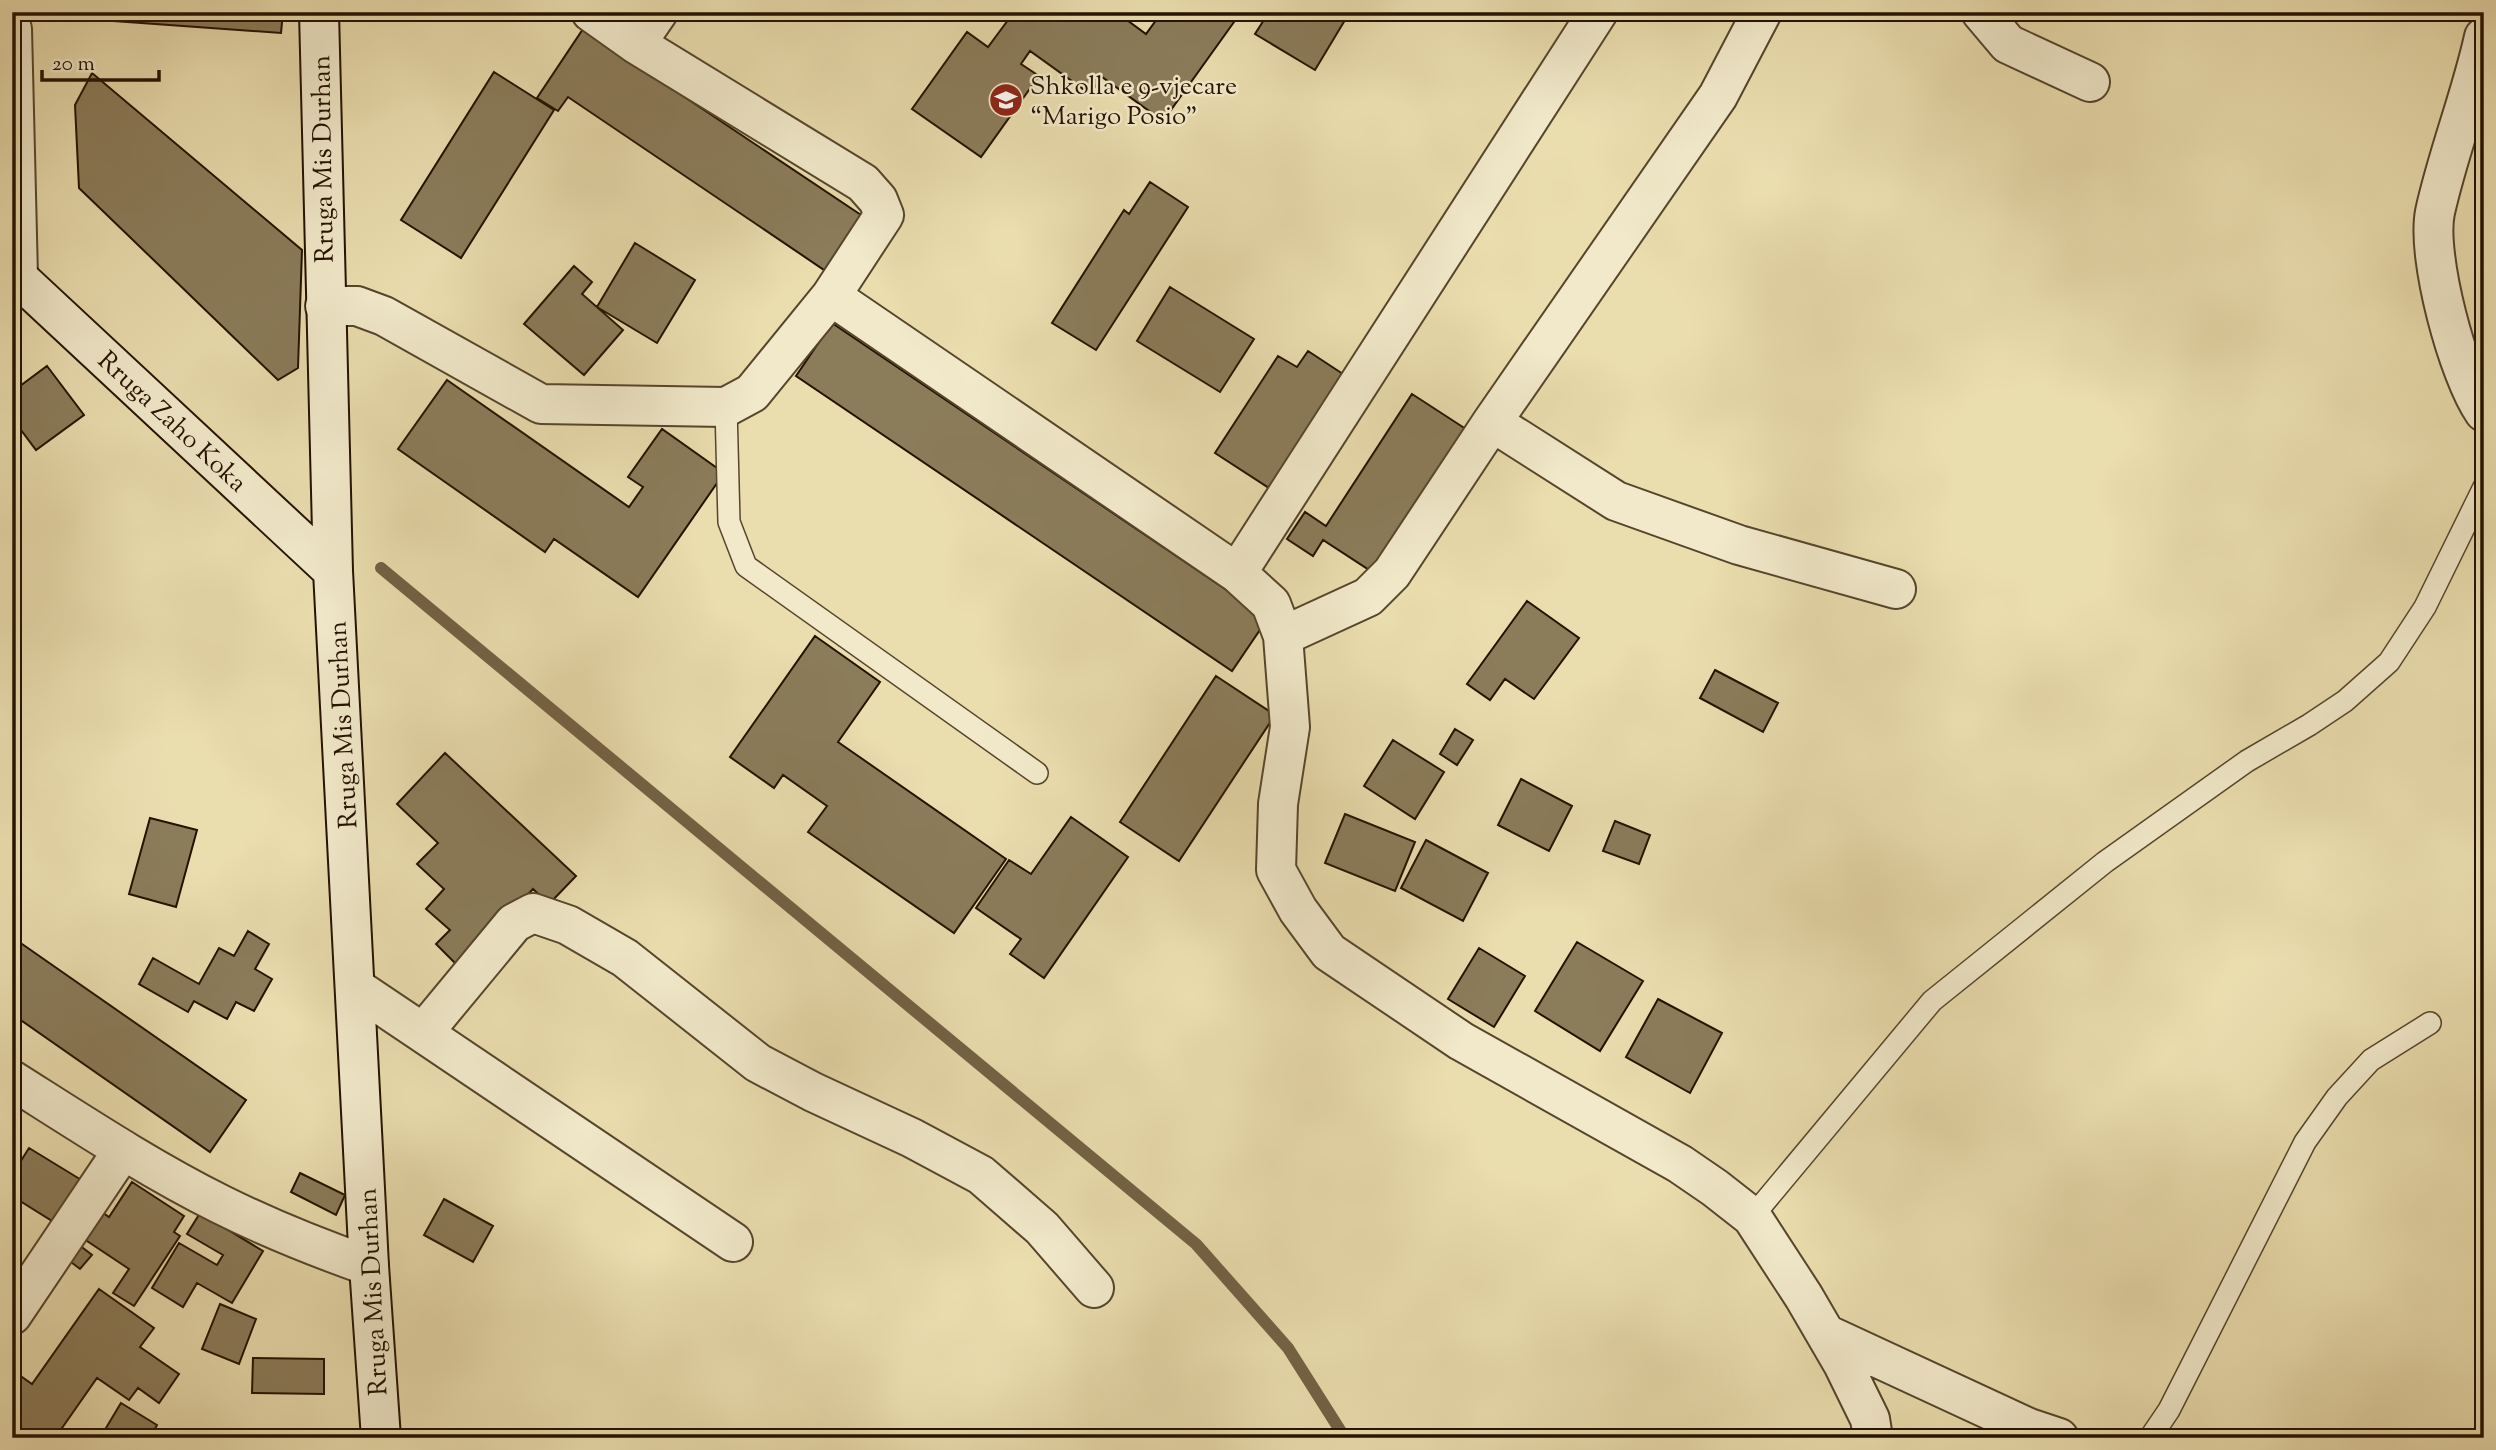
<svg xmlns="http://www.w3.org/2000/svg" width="2496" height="1450" font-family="'Sorts Mill Goudy',serif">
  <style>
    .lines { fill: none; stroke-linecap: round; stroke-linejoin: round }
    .stream { stroke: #736245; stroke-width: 12 }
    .building { fill: #8b7c5a; stroke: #241200; stroke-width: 2 }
    .lane-casing { stroke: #56452c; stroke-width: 24 }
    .street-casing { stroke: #56452c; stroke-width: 42 }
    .secondary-casing { stroke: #241200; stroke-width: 42 }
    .lane { stroke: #f1e9ca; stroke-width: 21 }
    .street { stroke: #f1e9ca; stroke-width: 38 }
    .secondary { stroke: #f1e9ca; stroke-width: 38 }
    .labels { text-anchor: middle; stroke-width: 5; stroke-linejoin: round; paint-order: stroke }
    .poi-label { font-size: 26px; fill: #241200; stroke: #f1e9ca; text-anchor: start }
    .street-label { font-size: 26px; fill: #241200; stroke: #f1e9ca }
  </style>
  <rect width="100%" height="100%" fill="#eaddae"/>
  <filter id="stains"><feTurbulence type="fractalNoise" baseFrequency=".00286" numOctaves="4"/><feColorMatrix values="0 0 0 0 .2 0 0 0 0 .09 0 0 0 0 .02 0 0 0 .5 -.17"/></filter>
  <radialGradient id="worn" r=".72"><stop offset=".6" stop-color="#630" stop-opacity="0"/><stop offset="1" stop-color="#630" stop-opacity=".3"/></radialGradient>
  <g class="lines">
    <path class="stream" d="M381,568L1196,1244L1288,1348L1345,1438"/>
  </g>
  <path class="building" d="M114,12H283L281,33L114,21Z
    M1006,12H1116L1146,34L1162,12H1221L1234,22L1163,121L1102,77L1090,94L1030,51L1021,64L1039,76L981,157L912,109L967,32L988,47L1011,16Z
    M1269,12H1343L1348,15L1315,70L1255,34Z
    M583,29L867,219L830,274L568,97L558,111L537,98Z
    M494,72L554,110L461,258L401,220Z
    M92,73L302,250L298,368L278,380L79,188L75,105Z
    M1150,182L1188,207L1096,350L1052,323L1124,210L1129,214Z
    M635,243L695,280L657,343L597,307Z
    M574,266L592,282L582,294L623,330L584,375L524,324Z
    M1170,287L1254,339L1220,392L1137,341Z
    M832,323L1268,618L1232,671L796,376Z
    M1308,351L1349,378L1275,492L1215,453L1278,356L1297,367Z
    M47,366L84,415L36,450L12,418V392Z
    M447,380L629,507L643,487L628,477L662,429L724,473L638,597L554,539L545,552L398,449Z
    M1412,394L1472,433L1380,577L1323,540L1313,556L1287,539L1305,512L1326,526Z
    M1527,601L1579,638L1534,699L1505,679L1490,700L1467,684Z
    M815,636L880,682L838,742L1006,859L954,933L808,832L827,806L783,775L774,788L730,757Z
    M1715,670L1778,703L1763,732L1700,698Z
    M1216,676L1275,715L1179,861L1120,822Z
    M1455,729L1473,740L1457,765L1440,754Z
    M1393,740L1444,772L1415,819L1364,786Z
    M445,753L576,876L549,904L533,889L459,967L436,944L450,930L426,909L444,889L417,864L438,843L397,804Z
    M1521,779L1572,806L1549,851L1498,825Z
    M1345,814L1415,842L1395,891L1325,863Z
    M1071,817L1128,857L1044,978L1010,954L1021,939L976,908L1009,860L1031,874Z
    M150,818L197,830L176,907L129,894Z
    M1615,821L1650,835L1639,864L1603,851Z
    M1426,840L1488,873L1463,921L1401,888Z
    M248,931L269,944L255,969L272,979L254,1011L236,1002L227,1019L194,1001L188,1012L139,984L153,958L199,984L219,948L234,956Z
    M12,937L246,1100L210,1152L12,1014Z
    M1577,942L1643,981L1600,1051L1535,1011Z
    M1479,948L1525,976L1494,1027L1448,999Z
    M1658,999L1722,1033L1690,1093L1626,1057Z
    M29,1148L83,1181L57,1224L12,1196V1175Z
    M300,1173L345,1195L336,1215L291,1192Z
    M132,1182L184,1216L174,1232L180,1236L134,1306L113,1293L129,1269L78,1235L96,1208L109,1217Z
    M444,1199L493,1226L473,1262L424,1235Z
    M200,1213L263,1251L232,1303L197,1283L183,1307L152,1288L179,1243L217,1265L223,1255L187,1234Z
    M74,1241L92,1255L80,1269L62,1255Z
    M99,1289L154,1328L140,1347L179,1374L159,1403L138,1388L129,1400L97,1378L55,1438H41L32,1432L28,1438H16L12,1435V1370L32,1384Z
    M220,1304L256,1319L239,1364L202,1349Z
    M253,1358L324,1359V1394L252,1393Z
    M121,1403L157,1425L150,1438H100Z"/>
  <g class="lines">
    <g class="lane-casing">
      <path id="lane" d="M726,407L729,522L746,566L1037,773
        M1752,1217L1932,1001L2105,862L2247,761L2309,725L2345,701L2389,662L2425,607L2484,487
        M2150,1438L2169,1410L2305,1142L2337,1097L2371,1060L2430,1023"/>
    </g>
    <g class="street-casing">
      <path id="street" d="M1981,12L2008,44L2090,82
        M12,29L18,277
        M2484,37C2471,96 2448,153 2435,212C2426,256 2458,375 2484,412
        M636,44L658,12
        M831,296L1237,573L1271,604L1283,636L1290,727L1278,804L1276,870L1298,910L1329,952L1461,1041L1680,1164L1715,1188L1752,1217L1804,1297L1843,1364L1870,1419L1873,1438
        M325,306H357L384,316L541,404L726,407L752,393L831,296L884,215L878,200L863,183L636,44L591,12
        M1492,422L1616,501L1739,545L1896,589
        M1237,573L1598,12
        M1283,636L1368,597L1392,573L1492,422L1718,96L1762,12
        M356,988L423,1033L514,923L533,913L568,925L625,958L758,1063L813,1092L912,1138L981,1175L1042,1228L1094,1288
        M423,1033L733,1242
        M12,1080C80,1123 148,1168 220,1204C268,1228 318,1248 369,1266
        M12,1315L123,1150
        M1826,1334L2029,1428L2059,1438"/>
    </g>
    <g class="secondary-casing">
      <path id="secondary" d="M319,12L333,571L369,1266L381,1438
        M12,272L333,571"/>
    </g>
    <use href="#lane" class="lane"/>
    <use href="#street" class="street"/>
    <use href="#secondary" class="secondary"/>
  </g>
  <defs>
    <g id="school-disc" transform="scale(1.75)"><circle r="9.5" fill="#8f2418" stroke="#f1e9ca"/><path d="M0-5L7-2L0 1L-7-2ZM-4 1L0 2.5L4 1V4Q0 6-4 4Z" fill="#fff"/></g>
  </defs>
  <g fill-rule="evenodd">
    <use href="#school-disc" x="1006" y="100"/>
  </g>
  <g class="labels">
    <g class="poi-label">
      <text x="1030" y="94">Shkolla e 9-vjecare<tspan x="1030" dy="30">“Marigo Posio”</tspan></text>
    </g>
    <g class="street-label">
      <text transform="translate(322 159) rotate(-91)" y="9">Rruga Mis Durhan</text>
      <text transform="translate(173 421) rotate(43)" y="9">Rruga Zaho Koka</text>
      <text transform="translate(342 725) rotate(-93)" y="9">Rruga Mis Durhan</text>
      <text transform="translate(372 1292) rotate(-93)" y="9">Rruga Mis Durhan</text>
    </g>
  </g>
  <rect width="2496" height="1450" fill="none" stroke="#eaddae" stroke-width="42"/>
  <rect x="14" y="14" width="2468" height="1422" fill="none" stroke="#241200" stroke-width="3.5"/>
  <rect x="21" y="21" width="2454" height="1408" fill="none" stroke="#241200" stroke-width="2"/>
  <path d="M42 70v10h117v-10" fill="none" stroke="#241200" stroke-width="3.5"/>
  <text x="52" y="70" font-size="21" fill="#241200" stroke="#f1e9ca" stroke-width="5" paint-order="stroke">20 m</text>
  <rect width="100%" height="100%" filter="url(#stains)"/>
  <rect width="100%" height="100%" fill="url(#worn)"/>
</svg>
